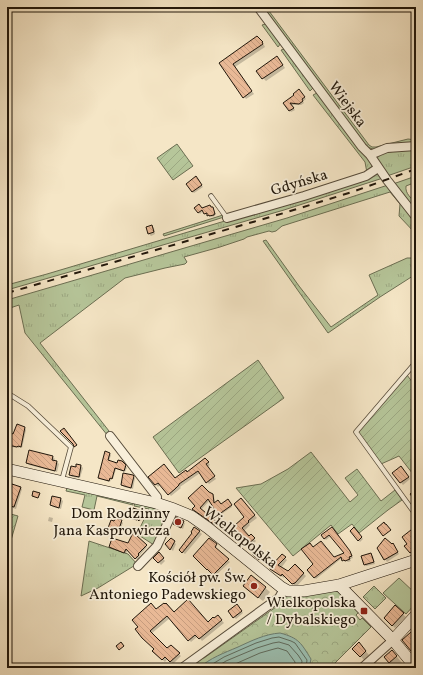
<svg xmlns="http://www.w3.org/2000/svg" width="423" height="675" font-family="Vollkorn,serif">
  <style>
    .grass { fill: url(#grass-tufts); stroke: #6b6e52 }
    .park { fill: url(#park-crowns); stroke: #6b6e52 }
    .garden { fill: url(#garden-furrows); stroke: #6b6e52 }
    .pitch { fill: #b6c69a; stroke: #6b6e52 }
    .water { fill: #9cc0b2; stroke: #6a7c6f }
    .shadow { fill: #0003 }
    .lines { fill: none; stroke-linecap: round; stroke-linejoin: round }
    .shore { stroke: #5e6b5e; stroke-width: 1 }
    .building { fill: url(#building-back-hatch); stroke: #20160a }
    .lane-casing { stroke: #554a39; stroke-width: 5.5 }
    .street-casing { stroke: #554a39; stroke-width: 10 }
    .secondary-casing { stroke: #20160a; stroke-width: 12 }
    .lane { stroke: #f8efda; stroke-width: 4 }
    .street { stroke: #f8efda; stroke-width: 8 }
    .secondary { stroke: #f8efda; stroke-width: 11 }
    .rail { stroke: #20160a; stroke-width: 2; stroke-dasharray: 7 7; stroke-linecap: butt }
    .poi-dot { fill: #8f2418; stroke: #f8efda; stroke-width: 1.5 }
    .labels { text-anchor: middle; stroke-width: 3.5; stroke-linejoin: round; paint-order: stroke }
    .street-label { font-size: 15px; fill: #20160a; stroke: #f8efda }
    .poi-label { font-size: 15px; fill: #20160a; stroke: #f8efda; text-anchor: end }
  </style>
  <defs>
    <pattern id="grass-tufts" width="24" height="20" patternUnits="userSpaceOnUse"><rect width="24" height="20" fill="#b6c69a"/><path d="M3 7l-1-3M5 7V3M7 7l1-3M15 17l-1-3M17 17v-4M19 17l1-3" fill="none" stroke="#9ca983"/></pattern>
    <pattern id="park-crowns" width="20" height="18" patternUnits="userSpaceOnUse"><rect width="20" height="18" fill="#b6c69a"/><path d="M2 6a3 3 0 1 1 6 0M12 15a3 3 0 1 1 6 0" fill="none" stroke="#9ca983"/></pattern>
    <pattern id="garden-furrows" width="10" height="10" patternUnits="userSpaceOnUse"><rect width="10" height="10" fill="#b6c69a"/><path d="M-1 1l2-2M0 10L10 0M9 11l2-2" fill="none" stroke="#9ca983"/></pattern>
    <pattern id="building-back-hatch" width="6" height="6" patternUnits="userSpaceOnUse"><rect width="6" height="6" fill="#e9b996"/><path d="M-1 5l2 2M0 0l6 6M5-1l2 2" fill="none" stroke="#c89e80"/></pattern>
  </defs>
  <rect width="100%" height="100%" fill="#f5e6c6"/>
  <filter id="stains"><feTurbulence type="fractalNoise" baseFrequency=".005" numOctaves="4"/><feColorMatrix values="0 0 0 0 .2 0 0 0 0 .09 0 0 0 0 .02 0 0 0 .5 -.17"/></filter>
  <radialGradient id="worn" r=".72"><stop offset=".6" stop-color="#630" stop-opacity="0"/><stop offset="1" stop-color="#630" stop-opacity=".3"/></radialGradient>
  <path class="grass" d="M262,7H266L369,145L372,147H376L408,139L416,140V143L377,150L373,149L367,147Z
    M266,24L281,43L278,47L262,25Z
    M285,49L314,87L310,91L281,50Z
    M317,93L372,164V167L367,173L365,162L313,95Z
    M416,148V166L387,176L377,161L378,156L382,153Z
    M375,173H378L383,178L284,210L7,290V285L47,274L282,204Z
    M416,176V182L406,186C405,194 411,197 415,203C417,206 416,210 416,213L393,184Z
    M388,185L416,221V234L399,216L400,204L390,192L282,226L276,231L272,232L269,231L247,237L244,239L220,247L184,257L187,262L185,264L165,268L125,278L40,343L109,431L108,436L25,333L19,305L7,309V300L287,218Z
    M223,215L224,217L164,236L163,234Z
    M266,240L299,286L331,327L378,295L369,275L407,258H416V274L380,297L328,333L263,241Z
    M67,488L133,502V505L97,496L94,510L82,507L85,495L66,491Z
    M135,503L170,513L154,545L137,534L149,509L134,506Z
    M89,541L128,554L137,564L98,588L81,596Z"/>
  <path class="park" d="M374,586L386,598L375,609L363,597Z
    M332,590L339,591L359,612L356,615L360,620L362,618L371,627L330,668H187L200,657L204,658L276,607L275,604L285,596Z"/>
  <path class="garden" d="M177,144L193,166L173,180L157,158Z
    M258,360L284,398L179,473L153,437Z
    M407,375L416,387V478L399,456L381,464L358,432Z
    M311,452L350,502L358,495L345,478L357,469L381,501L395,490L402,500L388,510L359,533L352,524L338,534L331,525L293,556L236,488L261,484L288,469Z
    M7,513L18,516L7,554Z"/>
  <path class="pitch" d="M399,578L416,594V603L406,614L383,593Z"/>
  <path class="water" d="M280,633C299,638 301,643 311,659L309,668H199C210,658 224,653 238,647C251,641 265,634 280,633Z"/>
  <path class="shadow" d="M257,37L264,45L265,47L235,67L254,94L246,99L220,63Z
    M280,61L285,68L266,81L263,78Z
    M301,93L306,99L303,101L304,103L301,105H291L295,110L291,112L284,103Z
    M197,179L203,187L194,193L192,191Z
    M195,208L202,209L213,208L216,215H215V216L211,217L208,214L206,215L203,211L200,214Z
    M152,226L154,228L155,234L151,236L149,234Z
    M17,426L25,428L26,430L22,448L19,447V448L11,447L9,445Z
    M30,451L53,457L55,459L54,461L57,462L59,464L57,472L29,465L27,463Z
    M110,454L111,455L109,461L118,464H124L127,468L125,472L116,469L113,479H111L110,482L100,479L99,478Z
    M207,461L210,465L207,467L216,479L209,484L200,473L180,487L181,488L171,496L161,484L158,487L150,477L175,479L187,473Z
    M77,465L81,466L83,468L80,478L72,477L70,475L76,468Z
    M403,469L410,479L403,485L393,473Z
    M132,476L135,478L133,489L124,487L122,485Z
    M7,484L20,487L22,489L16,509L7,506Z
    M208,493L213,494L214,496L215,504L221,505L229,502L232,507L220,515L210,500L201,510L216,523L218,524L217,525L195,510Z
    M53,497L61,499L63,501L61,509L53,507L51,505Z
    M244,502L257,518L249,524L250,525L244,531L250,537L251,536L256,541L250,547L239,535L236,538L233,536L234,528L246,517Z
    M142,512L143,514L141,521L140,520L139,521L133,519L131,518Z
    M49,517L53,518L52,522L48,521Z
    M121,521L123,523L119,532L111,529L110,528Z
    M183,522L185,523L183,529L174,524Z
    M416,527V551L412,554L410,552L409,544Z
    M195,528L202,534L185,554L180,550L194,533Z
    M333,530L351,553L353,558L350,559L351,561L348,562L346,561L345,562L342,558L316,579L308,570L314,564L313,548L334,558L345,553L331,536L326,540L322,535Z
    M356,530L363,539L360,542L358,540Z
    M136,536L147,547L139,556L140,557L137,560L128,549L126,554L111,548L110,547L128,545Z
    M171,539L176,544L173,551L166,544Z
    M209,539L217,546L215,549L230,562L215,576L210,570L209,571L194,556Z
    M394,546L399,554L387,562L378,548Z
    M258,549L266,556L261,561L255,556Z
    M159,554L165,561L161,565L155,558Z
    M282,555L287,560L281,568L289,572L295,566L306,576L297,586H295L285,576L284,578L273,571Z
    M371,555L373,556L375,564L366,566L364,564Z
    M251,576L270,592L263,601L248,590Z
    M239,607L243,613L236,619L234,617Z
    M395,607L406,617L395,628L385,618Z
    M157,610L174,613L208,623L218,616L224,623L202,641L198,636L191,642L170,618L151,634L167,650L171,646L181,656L173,664L168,658L165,662L153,651L155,649L143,637Z
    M416,639V642L412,646L416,650V655L404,640Z
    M362,647L369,655L364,660L354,649Z
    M392,651L403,664L398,668H394L385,657Z
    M141,665L144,668H139L138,667Z
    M376,665L379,668H373Z"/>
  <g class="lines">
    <path class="shore" d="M206,668L224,657L256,643L272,638L279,637L291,641L295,643L307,660L306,668
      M215,668L226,661L257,648L273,643L279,642L289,645L298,655L302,661L301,668
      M226,668L260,653L274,649L278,648L287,651L295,662V668"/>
  </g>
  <path class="building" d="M257,36L263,42H262L263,44L233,64L252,91L243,98L219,63Z
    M277,56L283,65L262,79L256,71Z
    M299,89L305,97L302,99L303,101L299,104L290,103L294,108L289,111L283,103L294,95L293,94Z
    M196,176L202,185L192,192L186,184Z
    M199,204L202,208L210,205L211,207H213L215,214H214V215L209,216V215L207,216V213L204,214L202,210L198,213L194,208Z
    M152,225L154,232L148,234L146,227Z
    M17,424L25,427L21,447L18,446L17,447L8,445L11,433L13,434Z
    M64,428L77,445L74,447L73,444L60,431Z
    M29,450L53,456L52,460L57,461L55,471L26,463Z
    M105,451L110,453L108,460L117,463L118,460L122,461L126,465L124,471L115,468L112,479L110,478L109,481L98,478Z
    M205,458L209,462L206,464L215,476L206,483L198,471L179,484V485L175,489L168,495L158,483L155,485L148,477L164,464L175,478L186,470L187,472Z
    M76,464L81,465L79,477L69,475L71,466L76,467Z
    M401,466L409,477L400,483L392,473Z
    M123,473L133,475L134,476L131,488L121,485Z
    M12,484L21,487L14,507L7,505V500Z
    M202,485L209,492L213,494L214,503L218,500L221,504L228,499L232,505L218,515L208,499L200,508L217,522L215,525L192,509L195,506L188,498Z
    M416,488V502L410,494Z
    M33,491L40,493L38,498L32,496Z
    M52,496L61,498L59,508L50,505Z
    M241,498L255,515L248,521L249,522L242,528L249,536L251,534L255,538L247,545L236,534L233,536L228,529L232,525L234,526L244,517L234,504Z
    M133,508L142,511L139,521L137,519V520L130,518Z
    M176,517L184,521L181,528L173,524Z
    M116,518L122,520L118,532L108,528L111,520L114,521Z
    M384,522L385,524H386L391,530L383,536L377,528Z
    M416,526V548L410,553L404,546L407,544L402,537Z
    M194,527L200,531L182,553L179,550L192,533L191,532Z
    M332,527L350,551L352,556L349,557L350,559L345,561L344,560L342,561L341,557L314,578L307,570L313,564L301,549L310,543L313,547L321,541L334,557L344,553L329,535L324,539L321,535Z
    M354,527L362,537L358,541L350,531Z
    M133,533L136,535L147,545L138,554L139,555L135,559L126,549L124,553L109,547L112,538L128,543Z
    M171,538L175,541L170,550L165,544Z
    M209,538L217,544L215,547L229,559L213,575L207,569V570L193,556Z
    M385,538L392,544L393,543L398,552L384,560L377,548Z
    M258,547L265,553L259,560L252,554Z
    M159,552L164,558L158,563L153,558Z
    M371,553L374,562L364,565L361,556Z
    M282,554L286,557L278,565L288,571L295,564L304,573L295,583L292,584L282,574L281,576L270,569L271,566Z
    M251,575L266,587L258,598L243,586Z
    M188,599L208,622L213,617L214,618L218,615L222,620L199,639L195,635L188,641L167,616L150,631L167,648L171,645L180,653L170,662L165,657L162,660L152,651L154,649L142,638L135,629L138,627L132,620L151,603L156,609L164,603L165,604L166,603L174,612Z
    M237,604L242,611L233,618L228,611Z
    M395,605L404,613L392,626L384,618Z
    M411,632L416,637V639L411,643L416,649V657L402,640Z
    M121,642L124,646L119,650L116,646Z
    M359,642L366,651L360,657L352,649Z
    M392,650L397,656L389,663L384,657Z"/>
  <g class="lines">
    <g class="lane-casing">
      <path id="lane" d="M211,196L227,218
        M416,362L356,432L416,515
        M7,398L12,396L28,406L71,447L62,480"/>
    </g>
    <g class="street-casing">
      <path id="street" d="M258,7L362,147L370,155L387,180L416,217
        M370,155L387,148L416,146
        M227,218L304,196L366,176L378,168
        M110,436L157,497L156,503
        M138,566L157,546L174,509
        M182,668L273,602L279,598L284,589
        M362,668L393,640"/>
    </g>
    <g class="secondary-casing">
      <path id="secondary" d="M7,469L156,503L174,509L191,516L208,528L281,587L288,591H304L339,585L416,560
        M339,585L393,640L416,668
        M393,640L416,615"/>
    </g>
    <use href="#lane" class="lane"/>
    <use href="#street" class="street"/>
    <use href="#secondary" class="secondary"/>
    <path class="rail" d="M7,293L284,213L352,192L416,169"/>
  </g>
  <g class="poi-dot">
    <circle cx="178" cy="522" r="4"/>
    <circle cx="254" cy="586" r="4"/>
    <rect x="360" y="607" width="8" height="8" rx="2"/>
  </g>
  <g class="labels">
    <g class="street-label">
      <text transform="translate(348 104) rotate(53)" y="5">Wiejska</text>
      <text transform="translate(299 182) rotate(-17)" y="5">Gdyńska</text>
      <text transform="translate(241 537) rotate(38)" y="5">Wielkopolska</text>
    </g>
    <g class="poi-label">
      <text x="170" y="518">Dom Rodzinny<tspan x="170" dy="17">Jana Kasprowicza</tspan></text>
      <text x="246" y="582">Kościół pw. Św.<tspan x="246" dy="17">Antoniego Padewskiego</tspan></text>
      <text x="356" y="607">Wielkopolska<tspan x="356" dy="17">/ Dybalskiego</tspan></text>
    </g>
  </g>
  <rect width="423" height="675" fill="none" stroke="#f5e6c6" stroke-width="24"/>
  <rect x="8" y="8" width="407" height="659" fill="none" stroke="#20160a" stroke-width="2"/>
  <rect x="12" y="12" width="399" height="651" fill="none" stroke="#20160a"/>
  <rect width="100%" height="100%" filter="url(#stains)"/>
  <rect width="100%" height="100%" fill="url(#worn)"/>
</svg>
